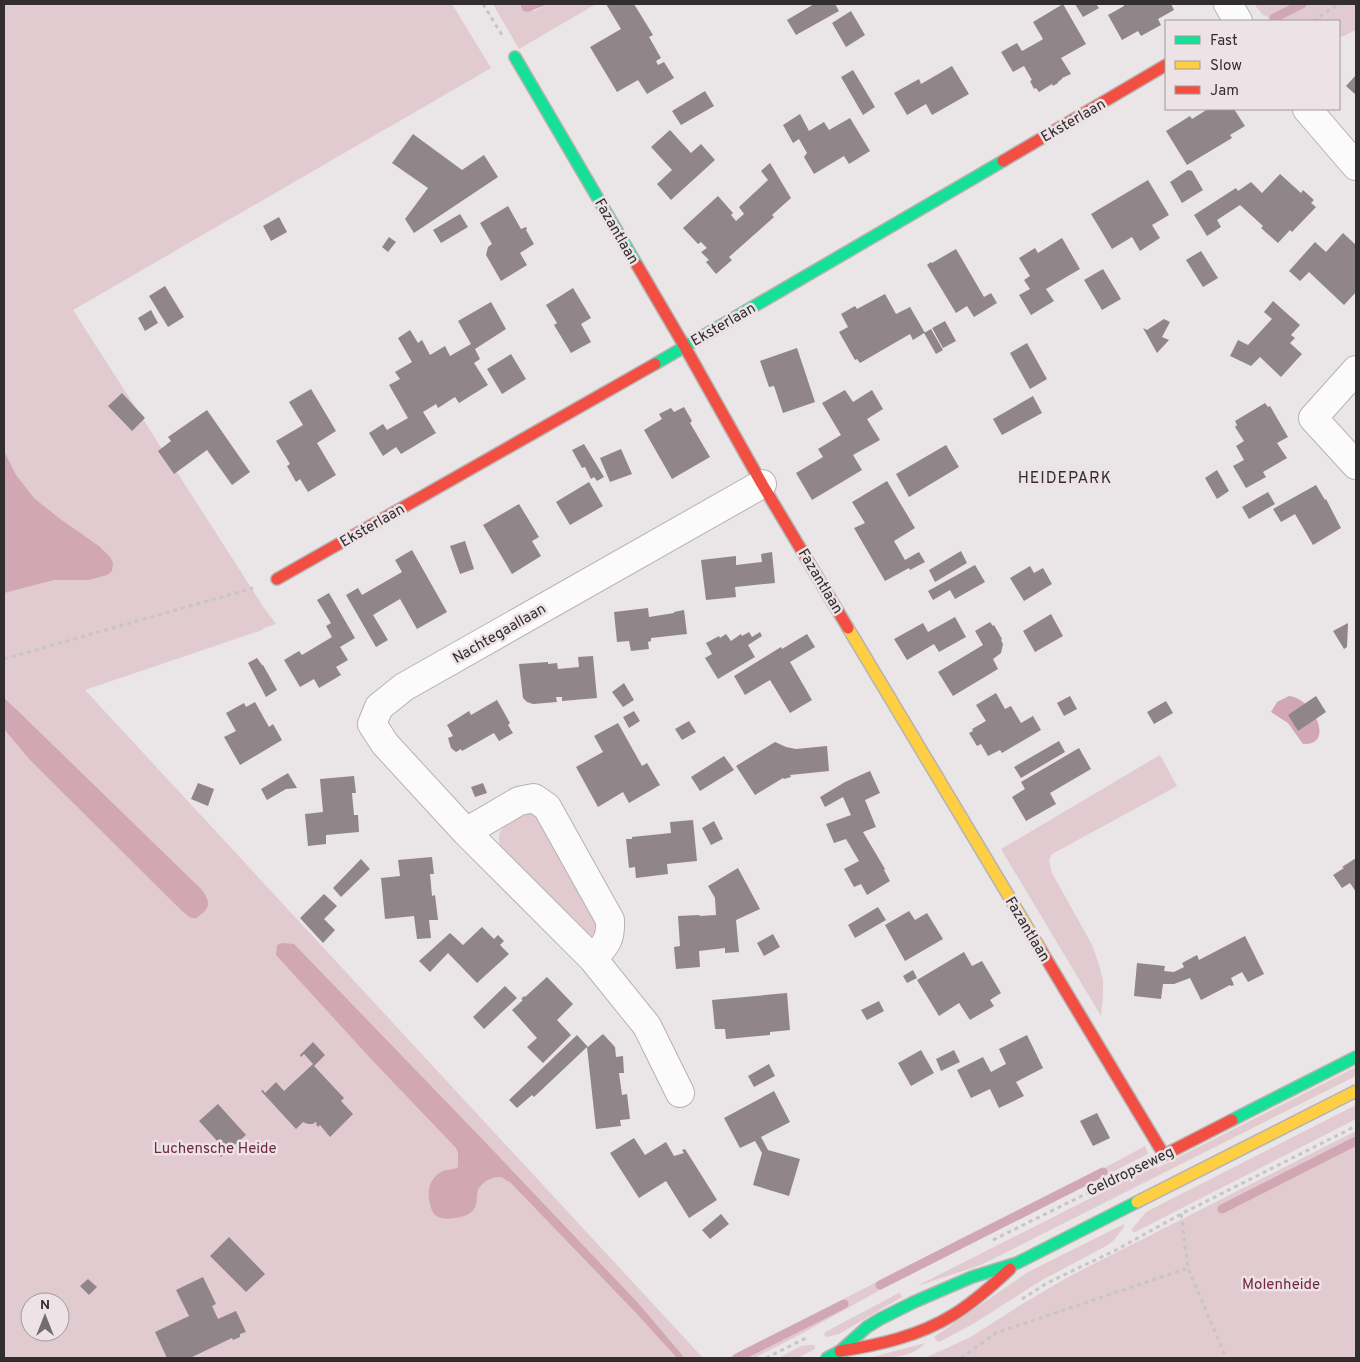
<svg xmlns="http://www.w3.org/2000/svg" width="1360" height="1362" font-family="Overpass,sans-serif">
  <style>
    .green { fill: #e1cad0; fill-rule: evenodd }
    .water { fill: #d2a7b4 }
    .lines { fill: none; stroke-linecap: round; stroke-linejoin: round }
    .stream { stroke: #d2a7b4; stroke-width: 9 }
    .building { fill: #908589 }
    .street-casing { stroke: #b7b2b3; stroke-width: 30 }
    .fast-casing { stroke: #b7b2b3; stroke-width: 14 }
    .slow-casing { stroke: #b7b2b3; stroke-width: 14 }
    .jam-casing { stroke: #b7b2b3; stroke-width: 14 }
    .path { stroke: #c7c5c5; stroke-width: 3; stroke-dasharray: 4 4; stroke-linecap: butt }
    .street { stroke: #fcfbfb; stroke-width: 28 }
    .fast { stroke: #16e098; stroke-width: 11 }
    .slow { stroke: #ffcf43; stroke-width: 11 }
    .jam { stroke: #f24e42; stroke-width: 11 }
    .labels { text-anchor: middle; stroke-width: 5; stroke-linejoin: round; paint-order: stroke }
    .street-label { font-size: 15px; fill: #322e2f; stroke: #ede2e5 }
    .park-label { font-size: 15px; fill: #702844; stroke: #ede2e5 }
    .neighbourhood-label { font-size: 16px; letter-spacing: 1px; fill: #322e2f; stroke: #ede2e5 }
  </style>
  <rect width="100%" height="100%" fill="#eae5e6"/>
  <path class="green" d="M4,4H452L491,68L73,310L264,608L276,624L264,628L262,630L85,690L703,1358H4ZM30,1302H60V1332H30Z
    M493,4H520V6L534,11L548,4H596L519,49Z
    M1254,4H1356V30L1339,38V21H1270L1266,15L1264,16Z
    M1160,755L1177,786L1052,854L1049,860L1052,873L1092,945L1098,962L1103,980V994L1101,1016L1001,849Z
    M529,813L539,815L599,926L594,938H587L502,850C491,826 512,822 529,813Z
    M1356,1067V1076L981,1265L917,1286L1156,1165L1157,1168Z
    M1356,1105V1119L1135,1232L1132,1231V1229L1146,1212Z
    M1356,1131V1358H925L969,1338L1019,1306L1068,1277Z
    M1145,1146L1148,1154L880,1290L801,1334L754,1358H728C805,1319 881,1280 958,1240C1020,1209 1084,1180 1145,1146Z
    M1124,1224V1227L1113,1241L1106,1246L1042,1280L973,1324L939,1342L937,1341L934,1337L1028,1272Z
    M899,1293H900L902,1297L839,1334L826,1337L825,1336L824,1333L829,1330Z
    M925,1343C911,1359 888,1358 869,1358Z
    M810,1345H814L815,1347V1349L798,1358H778L801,1346Z"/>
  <path class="water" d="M520,4H548L528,12L523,11Z
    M4,451L16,475L34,498L60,519L99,546L110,557L113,563L112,571L107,575L89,580H54L4,593Z
    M1289,696C1315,699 1335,746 1303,744L1288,723L1271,712L1277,702Z
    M4,699H5L17,710L200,888C208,897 213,907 200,915C198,917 196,919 193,918C189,918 185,913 182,911L30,760L4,729Z
    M282,943L294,944L486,1143L638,1303L683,1356L682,1358H677L637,1314L510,1182C507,1181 503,1177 500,1177C492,1176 481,1183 478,1190C476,1196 478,1204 474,1209C468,1218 447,1221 438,1217C433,1214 431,1209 430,1204C426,1191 430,1177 443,1171C448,1169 454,1170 458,1167V1153L456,1148L372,1060L276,955L277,945Z"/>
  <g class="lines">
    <path class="stream" d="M1274,18L1302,4
      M1222,1209L1356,1141
      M880,1285L1103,1172
      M737,1358L844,1304"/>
  </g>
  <path class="building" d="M606,4H634L653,35L649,37L661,58L656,61L658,65L664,62L674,78L647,94L638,80L617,92L590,47L621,29Z
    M814,4H835L839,11L796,35L787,20Z
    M1063,4L1086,44L1061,58L1071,74L1062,78V79L1058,82V83L1053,86L1052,84L1039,92L1036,88L1034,89L1030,81L1032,80L1024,66L1013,72L1001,52L1017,43L1022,51L1040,41L1043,39L1033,22Z
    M1075,4H1096L1099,8L1083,17Z
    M1123,4H1171L1174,10L1158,19L1161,25L1141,36L1138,31L1122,40L1108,15L1124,6Z
    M851,11L865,35L846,47L832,23Z
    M952,66L969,94L932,115L926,104L907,115L894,93L919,79L921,84Z
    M853,70L875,107L863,115L841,77Z
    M1356,75V95L1346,86Z
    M705,91L714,106L681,125L672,111Z
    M1208,109H1234L1245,126L1230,135L1232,138L1187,165L1166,131L1190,116L1192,119Z
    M800,114L809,131L824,122L829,130L850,118L870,151L849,164L844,156L814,174L804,157L807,153L799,139L793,143L783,125Z
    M670,130L691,153L701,144L715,160L671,200L657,184L672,170L651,147Z
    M413,134L462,170L484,155L498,177L414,233L405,219L428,188L392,163Z
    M770,163L791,198L772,215L774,217L729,257L732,260L716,274L706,262L709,260L701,252L707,248L701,242L698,244L683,228L718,196L733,213L731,215L736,221L744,214L739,207L768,180L761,171Z
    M1188,170L1192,171L1203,190L1182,203L1170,182Z
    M1280,174L1301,193L1303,190L1314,200L1311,203L1316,207L1292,232L1290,230L1278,243L1261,228L1263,226L1240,205L1217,220L1221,227L1207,236L1194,215L1236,188L1238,191L1251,182L1262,193Z
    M1148,180L1169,215L1152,225L1160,238L1140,251L1132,237L1112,249L1091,214Z
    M508,206L521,229L526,227L527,229L526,230L534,244L520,253L527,265L501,281L486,255L488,247L492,244L480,223Z
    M460,214L468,227L441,243L433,230Z
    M279,217L287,232L271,241L263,226Z
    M1343,233L1356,245V292L1344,305L1309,272L1300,281L1289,271L1315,242L1326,252Z
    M389,237L396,242L388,252L382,247Z
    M1062,238L1080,269L1046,289L1054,301L1031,315L1019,295L1030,289L1024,280L1030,276L1019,258L1035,248L1038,253Z
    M956,249L984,297L991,293L997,303L974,317L967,306L956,313L927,265L931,262L932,263Z
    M1201,251L1218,278L1203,287L1186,260Z
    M1103,269L1121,299L1102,310L1084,280Z
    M165,286L184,317L168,327L149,296Z
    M573,288L591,318L581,324L591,342L571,353L554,325L557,323L546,305Z
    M885,294L896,314L910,307L925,333H924L931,329L943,350L936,354L924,333L913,340L910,334L860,363L857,359L855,360L839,332L848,327L841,314L855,306L857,309Z
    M1273,301L1300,325L1291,335L1295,338L1290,343L1302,354L1281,377L1260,357L1251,366L1230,356L1238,340L1248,345L1272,319L1264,312Z
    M491,302L506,329L475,349L480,359L474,363L488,385L459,403L455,397L438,408L436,404L423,412L436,433L401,454L396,447L383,456L369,433L383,424L387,430L408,418L389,385L400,379L395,372L412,362L398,338L410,330L418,343L422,340L430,355L445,346L450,356L471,344L458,321Z
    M151,310L158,323L145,331L138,318Z
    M1164,319L1170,322L1162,337L1169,340L1157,353L1143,328L1147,330Z
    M945,321L956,341L943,348L932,328Z
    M1027,343L1047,379L1030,389L1010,353Z
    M797,348L815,402L783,413L774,386L769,387L760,361Z
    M511,354L526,379L502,394L487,369Z
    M311,389L336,431L317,443L336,475L308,492L300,479L296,482L287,466L290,464L276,441L303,425L289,402Z
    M845,390L853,402L872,390L883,409L867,419L880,440L853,455L862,470L812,500L796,473L823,457L818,449L841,435L822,403Z
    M122,393L145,418L132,431L108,406Z
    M1033,396L1042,413L1002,435L993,419Z
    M1265,403L1268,407L1270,406L1288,437L1277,443L1287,458L1263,472L1266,477L1246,488L1233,466L1244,460L1236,446L1244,441L1235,427L1237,425L1235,421Z
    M684,407L692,421L690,423L710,457L672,479L644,430L662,419L659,414L671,408L674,412Z
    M207,410L250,472L232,485L207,450L174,474L158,451L171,441L168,437Z
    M584,444L604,477L597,481L594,477L591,479L585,467L582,468L572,450Z
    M946,445L959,467L909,497L896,474Z
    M621,449L632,474L610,482L600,458Z
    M1217,470L1229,491L1217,499L1205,478Z
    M887,481L915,528L894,541L905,560L919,552L925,562L910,570L909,568L885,581L854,528L865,523L852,502Z
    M589,482L603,506L570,525L556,502Z
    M1316,485L1325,500L1326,499L1341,528L1313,545L1295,514L1281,522L1273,509Z
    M1268,492L1275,504L1249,519L1242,507Z
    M519,504L539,537L532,541L541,556L512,574L483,525Z
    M465,541L474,569L460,574L450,546Z
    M412,550L447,612L417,629L400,599L373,615L388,640L376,647L346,595L358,588L362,595L402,572L395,560Z
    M961,551L967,563L935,582L929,570Z
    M772,552L775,583L735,587L736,597L706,600L701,560L736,556V565L762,562L761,554Z
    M975,565L985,582L955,599L950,590L933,600L928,591Z
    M1030,566L1034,573L1043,568L1052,584L1024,601L1010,578Z
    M329,593L355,638L340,647L348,660L336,667L341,675L319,688L314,679L300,687L284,660L299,651L302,655L332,637L326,626L331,623L317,600Z
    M648,608L649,617L674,613V612L684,610L687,634L651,638V641L648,642L649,649L631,651L629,641L617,642L614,612Z
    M1051,614L1063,636L1035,652L1023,631Z
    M955,617L966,637L939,652L934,644L907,660L894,639L923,623L928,632Z
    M990,622L993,626L994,625L1002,639L1001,640L1003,644L1001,653L993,659L998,669L953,696L938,672L983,645L975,631Z
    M1348,623L1347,647L1344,649L1333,631Z
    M749,632L752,637L760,632L762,636L748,645L755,657L718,679L705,658L712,654L706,643L719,636L720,638L726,634L731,641L741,634L742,636Z
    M807,634L815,647L790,662L812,700L790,713L770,680L745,695L734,676L781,647L782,649Z
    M593,656L597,698L562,701V697H556L557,702L533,704L527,702L523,698L519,664L548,662V664L557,663L558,669L579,667L578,657Z
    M257,658L262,665H263L277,690L266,697L248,663Z
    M624,683L634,700L623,707L612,692Z
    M996,693L1005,709L1011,706L1021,723L1033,716L1041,730L1002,753L1000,750L988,756L981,744L977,746L969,733L973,731L972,729L986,721L976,705Z
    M1070,696L1077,709L1064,716L1057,703Z
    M1316,696L1326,712L1298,731L1288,715Z
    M497,700L510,723L508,725L513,733L499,741L494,733L462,751L461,749L456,752L451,748L448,738L453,736L447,725L469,711L471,715Z
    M1166,701L1173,713L1154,724L1147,712Z
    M255,702L269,727L273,724L282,740L240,765L224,737L236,731L226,713L244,703L246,707Z
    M634,711L640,721L629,728L623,717Z
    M689,721L696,732L682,740L675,729Z
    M618,723L642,766L647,763L660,785L629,803L623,792L598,807L576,767L603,752L594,736Z
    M1059,741L1065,752L1021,778L1014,767Z
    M775,742L786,747L796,749L827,746L829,771L790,775L791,777L784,779L783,778L755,795L736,766Z
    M1079,748L1091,769L1050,793L1056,804L1026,821L1012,797L1025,789L1021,782Z
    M724,756L734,770L700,791L691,777Z
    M870,771L880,793L865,800L876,827L863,832L885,869L884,870L890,881L867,895L861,884L854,887L844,869L859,861L846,839L834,843L826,824L851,815L843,797L825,807L820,797L845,782Z
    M288,773L297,788L286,789L267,800L261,789Z
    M354,776L356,793H352L354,815H358L359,832L326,835V844L308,846L305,814L323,812L320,779Z
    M198,783L214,789L208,806L191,799Z
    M483,783L487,793L475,797L471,787Z
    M693,820L697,861L667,864L668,874L636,878L635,867L629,868L626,839H632V837L671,833L670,822Z
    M714,821L723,839L711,845L702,828Z
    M432,857L434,874H430L432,896L435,895L438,920H429L431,938L417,939L414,916L385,919L381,878L400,876L398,860Z
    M1356,858V892L1350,883L1342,888L1333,875L1344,868L1342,867Z
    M361,859L370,869L341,897L333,888Z
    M738,868L760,909L736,920L739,952L725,953V948L699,951L700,967L676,969L674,947L680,946L678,916L699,915L700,916L716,915L715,898L708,886Z
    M324,894L337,906L324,919L335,930L323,943L300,918Z
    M878,907L886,920L855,938L848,925Z
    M909,911L915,920L927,913L943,939L905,961L885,925Z
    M482,927L494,939L498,935L504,941L500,945L509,954L477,983L448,953L430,972L419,961L450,933L463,945Z
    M773,934L780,947L764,956L757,943Z
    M1245,936L1264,974L1248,982L1242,972L1231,978L1234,985L1231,986L1230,985L1201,1000L1190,978L1174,984H1163L1161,999L1134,996L1137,963L1165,966L1164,971L1174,972L1184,967L1182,963L1197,955L1199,960Z
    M964,952L972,966L982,961L1001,993L990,1000L994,1006L970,1020L959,1003L939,1016L917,980Z
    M913,970L917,978L907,983L903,976Z
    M547,977L573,1004L557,1020L571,1035L543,1063L527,1047L537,1038L512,1010L523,1000L521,999L524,996L525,997Z
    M505,986L517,998L484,1029L473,1017Z
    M787,993L790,1030L770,1032V1035L726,1039L725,1029H715L712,1000Z
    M879,1001L884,1011L867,1020L861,1010Z
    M603,1034L615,1047L616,1057L623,1056L624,1073H619L622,1095L627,1094L630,1119L620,1120L621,1126L596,1129L587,1047L534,1097L532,1095L517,1108L509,1100L577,1035L588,1047Z
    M1027,1035L1043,1068L1016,1082L1024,1096L999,1108L990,1089L971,1098L957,1070L983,1057L991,1072L1006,1064L999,1049Z
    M313,1042L325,1055L314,1066L344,1098L341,1101L353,1114L330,1137L320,1125L318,1127L316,1124L317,1123L315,1122L313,1124H308L303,1122L296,1129L261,1091L263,1090L265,1093L276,1082L284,1091L313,1064L304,1054L301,1057L300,1055Z
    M921,1050L934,1073L911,1086L898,1063Z
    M954,1050L960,1062L941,1071L936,1059Z
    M769,1064L775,1076L754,1087L748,1076Z
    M774,1091L790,1122L761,1137L768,1150L800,1159L789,1196L753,1185L762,1153L755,1141L740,1148L724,1118Z
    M218,1104L246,1135L221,1157L214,1148L219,1143L199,1121Z
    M1097,1113L1110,1138L1093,1146L1080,1121Z
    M634,1138L645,1155L666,1142L674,1156L684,1153L682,1150L685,1149L717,1200L689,1218L666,1181L639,1198L610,1153Z
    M721,1214L729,1224L710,1239L702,1230Z
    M229,1237L265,1274L246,1292L210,1256Z
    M203,1277L216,1304L212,1306L218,1319L236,1311L246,1332L240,1334V1337L233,1340L232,1338L190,1358H167L155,1332L189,1316L176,1290Z
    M88,1279L97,1287L89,1295L80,1286Z"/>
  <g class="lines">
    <g class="street-casing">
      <path id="street" d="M1228,4L1238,21
        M1307,109L1356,166
        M1356,370L1313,418L1356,465
        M466,832L519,801L534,798L547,807L610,920C611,940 606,944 593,959
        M680,1093L647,1026L593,959L466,832L385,744L372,724L379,707L404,687L762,484"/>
    </g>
    <g class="fast-casing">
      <path id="fast" d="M515,57L637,265
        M655,364L1003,161
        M1232,1120L1356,1057
        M827,1358L840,1351L867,1327L880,1319L914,1302L972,1277L1017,1263L1137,1202"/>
    </g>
    <g class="slow-casing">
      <path id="slow" d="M848,628L1041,950
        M1137,1202L1356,1091"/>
    </g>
    <g class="jam-casing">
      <path id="jam" d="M1003,161L1166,65
        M637,265L685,347L762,484L848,628
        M277,579L655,364
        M1041,950L1164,1155L1232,1120
        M840,1351C879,1345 919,1336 953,1315C974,1302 992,1286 1010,1269"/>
    </g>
    <path class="path" d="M483,4L502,35
      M1313,21L1338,4
      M4,659L253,588
      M1181,1214L1188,1268L1226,1358
      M993,1240L1140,1167
      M1022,1299L1047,1283L1116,1250L1181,1214L1356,1126
      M766,1358L806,1338
      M961,1358L996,1333L1188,1268"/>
    <use href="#street" class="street"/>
    <use href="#fast" class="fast"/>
    <use href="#slow" class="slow"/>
    <use href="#jam" class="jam"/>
  </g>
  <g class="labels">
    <g class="street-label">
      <text transform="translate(1073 120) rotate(-30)" y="5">Eksterlaan</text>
      <text transform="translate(617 231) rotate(60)" y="5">Fazantlaan</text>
      <text transform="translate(723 324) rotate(-30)" y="5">Eksterlaan</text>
      <text transform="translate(372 525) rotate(-30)" y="5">Eksterlaan</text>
      <text transform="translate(821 581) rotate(59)" y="5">Fazantlaan</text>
      <text transform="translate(499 633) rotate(-30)" y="5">Nachtegaallaan</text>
      <text transform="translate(1028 929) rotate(59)" y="5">Fazantlaan</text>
      <text transform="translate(1130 1171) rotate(-26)" y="5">Geldropseweg</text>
    </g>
    <g class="park-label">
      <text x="215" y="1153">Luchensche Heide</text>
      <text x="1281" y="1289">Molenheide</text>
    </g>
    <g class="neighbourhood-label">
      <text x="1065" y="483">HEIDEPARK</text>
    </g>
  </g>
  <rect width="1360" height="1362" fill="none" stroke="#322e2f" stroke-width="10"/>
  <rect x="1165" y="20" width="175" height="90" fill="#ede2e5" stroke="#a29a9c"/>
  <rect x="1175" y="36" width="25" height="8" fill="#16e098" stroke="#a29a9c"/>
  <text x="1210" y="45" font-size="15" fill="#322e2f">Fast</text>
  <rect x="1175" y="61" width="25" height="8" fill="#ffcf43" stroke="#a29a9c"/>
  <text x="1210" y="70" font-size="15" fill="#322e2f">Slow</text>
  <rect x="1175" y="86" width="25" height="8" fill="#f24e42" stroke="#a29a9c"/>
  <text x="1210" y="95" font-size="15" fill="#322e2f">Jam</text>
  <g transform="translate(45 1317)"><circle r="24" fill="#ede2e5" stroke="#a29a9c"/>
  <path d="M0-4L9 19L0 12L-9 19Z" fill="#726e6f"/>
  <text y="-8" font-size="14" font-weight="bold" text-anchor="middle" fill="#322e2f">N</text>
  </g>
</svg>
